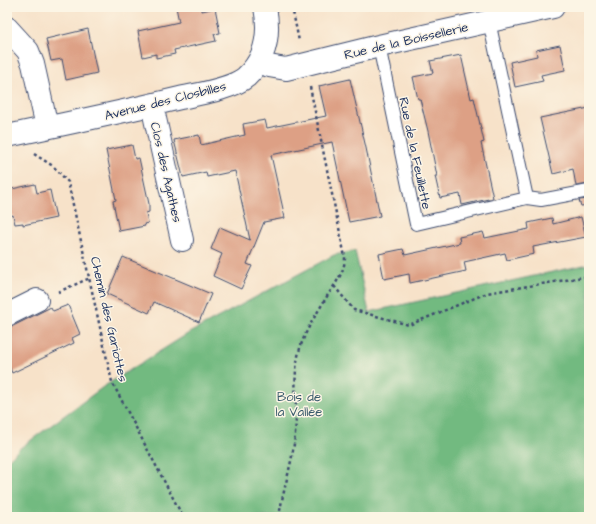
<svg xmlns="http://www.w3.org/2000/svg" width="596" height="524" font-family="'Architects Daughter',sans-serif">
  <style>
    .forest { fill: #72ba80; stroke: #46746f }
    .building { fill: #dda085 }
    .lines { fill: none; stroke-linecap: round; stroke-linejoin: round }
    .lane-casing { stroke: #3c4a6e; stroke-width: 14 }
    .street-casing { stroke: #3c4a6e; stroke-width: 24 }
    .path { stroke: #3c4a6e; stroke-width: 2.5; stroke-dasharray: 3 3; stroke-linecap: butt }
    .lane { stroke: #fff; stroke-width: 12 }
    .street { stroke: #fff; stroke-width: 22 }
    .labels { text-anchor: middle; stroke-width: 3; stroke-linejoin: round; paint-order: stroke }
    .street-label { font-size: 13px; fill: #1b2f5e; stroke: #fcf5e5 }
    .park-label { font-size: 13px; fill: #385a6c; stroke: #fcf5e5 }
  </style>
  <rect width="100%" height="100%" fill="#fcf5e5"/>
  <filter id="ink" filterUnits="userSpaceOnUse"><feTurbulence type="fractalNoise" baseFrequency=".025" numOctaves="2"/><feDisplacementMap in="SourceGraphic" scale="8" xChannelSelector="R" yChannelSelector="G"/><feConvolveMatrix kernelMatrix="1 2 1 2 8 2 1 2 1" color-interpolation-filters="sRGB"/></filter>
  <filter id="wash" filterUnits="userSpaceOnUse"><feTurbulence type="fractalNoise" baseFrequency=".012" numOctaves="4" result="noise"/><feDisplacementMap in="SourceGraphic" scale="16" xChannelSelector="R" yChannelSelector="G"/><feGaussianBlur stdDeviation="0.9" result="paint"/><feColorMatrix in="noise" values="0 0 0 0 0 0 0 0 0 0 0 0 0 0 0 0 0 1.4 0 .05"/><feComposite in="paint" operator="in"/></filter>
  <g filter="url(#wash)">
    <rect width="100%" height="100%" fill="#f7e2c9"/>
    <path class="forest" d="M355,251L369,312L589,264V517H7V461L19,449L103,387L189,333L334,255Z"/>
    <g id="blocks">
      <path class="building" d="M176,7H201L202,11L215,8L220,33L214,34L216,41L174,50L175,54L156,58V54L143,57L138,31L179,22Z
        M88,29L97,73L66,80L62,59L51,61L46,39Z
        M560,45L565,70L541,75L543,81L515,87L510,62L537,56L536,50Z
        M461,55L471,99L474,98L484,142L481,143L493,198L462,205L460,194L440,198L435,176H437L428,131L420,99H418L413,77L433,73L430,61Z
        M350,79L366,148L380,216L349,222L332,142L271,155L285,218L264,222L247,264L252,266L241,289L213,276L222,254L211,249L220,227L250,240L235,171L207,177L206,172L183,177L174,140L199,135L201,145L245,135L243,124L265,120L267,128L326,116L319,86Z
        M589,108V184L576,186L573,169L553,174L540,118Z
        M132,145L135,159L139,158L149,204V212L146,213L148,223L144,224L145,226L119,231L113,201L116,200L106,150Z
        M35,184L37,193L50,190L56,218L23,225V223L15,224L13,215L10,216L7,204V190Z
        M589,199V205L581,206L579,200Z
        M581,217L586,237L533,247L534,254L507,260L505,253L464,262L466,271L410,283L409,274L384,279L379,254L403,249L405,255L460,243L459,237L483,232L485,238L529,229L528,223L552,218L553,224Z
        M123,257L211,294L199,322L154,302L149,313L107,294Z
        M68,305L80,334L72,338L74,343L12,373L7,361V327L13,326L51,307L53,311Z"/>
    </g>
  </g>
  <g filter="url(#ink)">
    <use href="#blocks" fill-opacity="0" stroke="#3c4a6e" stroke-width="1"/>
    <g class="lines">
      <g class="lane-casing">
        <path id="lane" d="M489,21L527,198
          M379,46L416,224L527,198L541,200L589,191"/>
      </g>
      <g class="street-casing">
        <path id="street" d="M7,28L28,51L33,64L47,127
          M260,61L269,66L286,69L379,46L553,7
          M152,105L182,240
          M7,136C65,124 122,112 180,98C198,94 232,89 246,77C267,58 270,33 265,7
          M7,315L37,300"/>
      </g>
      <path class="path" d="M292,7L299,41
        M34,154L53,166L68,182L112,382L183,517
        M334,286L354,310L409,325L487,293L589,276
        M58,292L90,278
        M279,517C283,489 293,462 295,434C298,407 292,379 299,352C304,332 316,315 326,298C334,285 345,273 345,257L310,87"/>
      <use href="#lane" class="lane"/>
      <use href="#street" class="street"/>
    </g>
  </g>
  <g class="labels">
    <g class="street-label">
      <text transform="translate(406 40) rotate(-13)" y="5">Rue de la Boissellerie</text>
      <text transform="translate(165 100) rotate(-14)" y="5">Avenue des Closbilles</text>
      <text transform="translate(416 153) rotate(78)" y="5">Rue de la Feuillette</text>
      <text transform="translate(167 172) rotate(77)" y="5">Clos des Agathes</text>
      <text transform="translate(110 319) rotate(77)" y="5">Chemin des Gariottes</text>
    </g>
    <g class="park-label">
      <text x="299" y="401">Bois de<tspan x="299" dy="15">la Vallée</tspan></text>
    </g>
  </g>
  <rect width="596" height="524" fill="none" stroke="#fcf5e5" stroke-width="24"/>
</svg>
